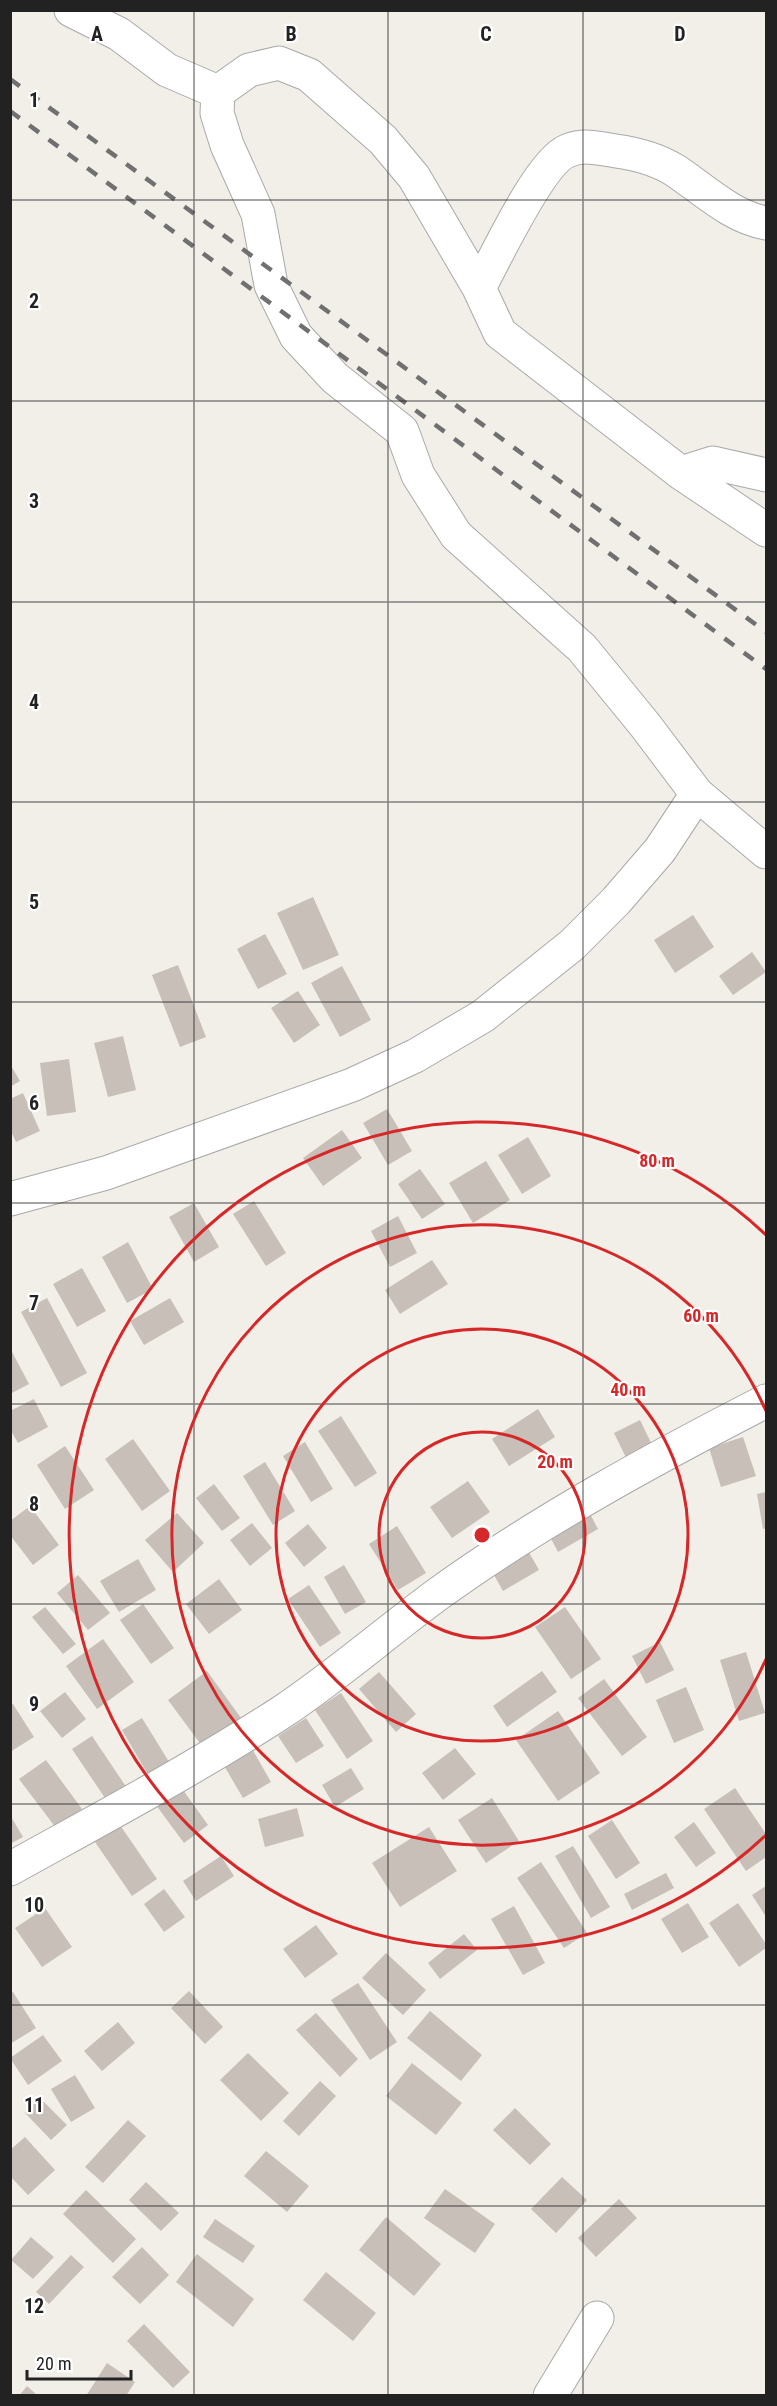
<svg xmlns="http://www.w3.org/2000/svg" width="777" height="2406" font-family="'Roboto Condensed',sans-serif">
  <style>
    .building { fill: #c7bfb8 }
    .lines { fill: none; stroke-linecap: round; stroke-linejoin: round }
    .minor-casing { stroke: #a9a9a9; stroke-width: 35 }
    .minor { stroke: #fff; stroke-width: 33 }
    .rail { stroke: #707070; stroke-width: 4.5; stroke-dasharray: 12 12; stroke-linecap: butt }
    .grid { fill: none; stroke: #222; stroke-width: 1.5; stroke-opacity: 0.55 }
    .ring { fill: none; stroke: #d62828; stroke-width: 3 }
    .grid-label { font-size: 20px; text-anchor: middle; font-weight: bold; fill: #222; stroke: #fff; stroke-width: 4.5; stroke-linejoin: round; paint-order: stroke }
    .centre { fill: #d62828; stroke: #fff; stroke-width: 3 }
    .ring-label { font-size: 18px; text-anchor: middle; font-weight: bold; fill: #d62828; stroke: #fff; stroke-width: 4.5; stroke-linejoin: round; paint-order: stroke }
  </style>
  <rect width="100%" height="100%" fill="#f2efe9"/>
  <path class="building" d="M313,897L339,955L303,970L277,913Z
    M693,915L714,947L675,973L654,940Z
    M265,934L287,974L258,989L237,949Z
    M752,952L766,972L733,995L719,976Z
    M178,965L206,1037L180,1047L152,975Z
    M342,966L371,1020L340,1037L311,983Z
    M298,991L320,1025L294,1043L271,1008Z
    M123,1036L136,1090L108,1097L94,1043Z
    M69,1059L76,1112L47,1116L40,1063Z
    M10,1064L20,1081L10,1087Z
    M23,1093L40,1131L16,1142L10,1129V1099Z
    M387,1109L412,1151L388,1165L363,1123Z
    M342,1130L362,1158L323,1186L303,1158Z
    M528,1137L551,1176L522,1194L498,1155Z
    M486,1161L510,1200L473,1223L449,1183Z
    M420,1169L445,1204L422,1219L398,1184Z
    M254,1201L286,1253L266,1266L233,1214Z
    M194,1203L219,1247L194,1262L169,1217Z
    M398,1216L417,1253L390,1267L371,1231Z
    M128,1242L153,1289L127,1303L102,1257Z
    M432,1260L448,1284L400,1314L385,1290Z
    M82,1268L106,1311L77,1327L53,1284Z
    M47,1298L87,1373L61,1387L21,1312Z
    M170,1298L184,1322L144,1345L130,1321Z
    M10,1348L29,1384L10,1394Z
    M34,1399L48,1427L18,1443L10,1429V1411Z
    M538,1409L555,1437L509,1466L492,1439Z
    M341,1416L377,1473L355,1487L318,1431Z
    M640,1420L658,1457L632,1470L614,1433Z
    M743,1437L756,1476L721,1487L709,1448Z
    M133,1439L170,1491L142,1511L105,1459Z
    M305,1442L333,1489L311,1502L283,1456Z
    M65,1446L94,1490L65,1509L37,1465Z
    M265,1462L295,1511L273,1525L243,1476Z
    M468,1481L490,1512L452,1538L430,1507Z
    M214,1484L240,1518L222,1531L196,1498Z
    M766,1492V1528L763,1529L757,1494Z
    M30,1506L59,1545L33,1565L10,1535V1521Z
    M588,1510L598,1529L558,1552L548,1533Z
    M177,1513L204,1543L173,1572L145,1540Z
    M252,1523L272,1548L250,1566L230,1540Z
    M308,1524L327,1548L304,1567L285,1543Z
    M397,1526L426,1573L398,1590L369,1544Z
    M526,1547L539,1570L503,1591L490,1568Z
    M138,1559L156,1590L119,1612L100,1581Z
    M344,1565L366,1602L345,1614L324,1577Z
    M78,1575L110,1613L88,1630L57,1593Z
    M219,1579L242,1610L209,1634L186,1604Z
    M309,1585L341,1633L320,1647L288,1599Z
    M143,1604L174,1648L151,1664L120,1620Z
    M45,1607L76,1644L63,1654L32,1617Z
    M565,1607L601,1659L571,1679L535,1627Z
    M103,1639L134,1682L97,1709L66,1666Z
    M660,1642L674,1670L646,1684L632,1656Z
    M746,1652L765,1713L739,1721L720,1660Z
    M207,1671L241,1718L202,1746L168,1700Z
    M542,1671L557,1692L507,1727L493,1706Z
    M379,1672L416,1714L396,1732L359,1689Z
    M604,1679L647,1737L622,1756L578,1698Z
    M686,1687L704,1730L674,1743L656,1700Z
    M65,1692L86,1719L62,1738L40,1711Z
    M341,1693L373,1741L347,1759L315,1710Z
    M13,1704L34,1737L10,1752V1705Z
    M558,1711L600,1773L558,1801L516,1740Z
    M142,1718L171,1765L150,1778L122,1730Z
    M306,1718L324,1746L296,1763L278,1736Z
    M92,1736L127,1788L107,1801L72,1749Z
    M251,1747L271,1782L243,1798L223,1764Z
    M455,1748L476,1774L443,1800L422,1773Z
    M46,1760L82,1809L56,1828L19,1779Z
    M351,1768L364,1789L335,1807L322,1785Z
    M178,1783L208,1825L184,1843L153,1801Z
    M735,1788L766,1834V1857L746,1871L704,1809Z
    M492,1798L519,1841L486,1863L458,1820Z
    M297,1808L304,1836L265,1847L258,1819Z
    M10,1815L23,1837L10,1844Z
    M612,1820L640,1863L616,1879L588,1836Z
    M694,1822L716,1853L696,1867L674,1837Z
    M120,1825L157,1879L132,1896L95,1842Z
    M429,1827L457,1871L400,1907L372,1863Z
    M573,1846L610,1907L591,1918L555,1856Z
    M221,1856L234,1876L196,1901L183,1881Z
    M541,1862L587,1933L564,1948L517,1878Z
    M666,1873L674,1888L632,1910L624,1894Z
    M766,1886V1917L752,1895Z
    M164,1889L185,1917L164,1932L144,1904Z
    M688,1903L709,1937L682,1953L661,1919Z
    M738,1903L766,1944V1948L739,1967L709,1923Z
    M514,1906L545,1963L523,1975L491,1919Z
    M45,1908L72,1947L42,1967L15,1928Z
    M316,1925L338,1954L305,1978L283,1949Z
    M464,1934L477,1950L440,1979L428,1963Z
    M386,1953L426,1990L403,2015L362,1978Z
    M358,1983L397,2042L370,2060L331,2000Z
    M189,1991L223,2027L205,2044L171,2008Z
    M13,1992L36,2028L10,2044V1993Z
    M430,2011L482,2055L461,2081L407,2038Z
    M316,2013L358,2059L340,2077L296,2030Z
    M118,2022L135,2043L102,2071L84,2051Z
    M43,2035L62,2061L28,2085L10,2058Z
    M248,2053L289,2093L261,2121L220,2080Z
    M412,2063L462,2103L436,2135L386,2096Z
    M75,2075L95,2108L71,2122L51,2089Z
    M320,2081L336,2096L299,2136L283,2121Z
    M40,2098L67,2125L51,2140L25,2113Z
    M515,2108L551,2144L530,2165L493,2130Z
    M128,2120L146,2136L103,2183L85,2167Z
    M25,2137L55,2170L28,2195L10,2176V2150Z
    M266,2151L309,2186L287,2212L244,2176Z
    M562,2177L587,2200L556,2233L531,2209Z
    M146,2182L179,2213L161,2231L129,2200Z
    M445,2189L495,2224L475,2253L424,2218Z
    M86,2190L136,2239L113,2263L63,2214Z
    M619,2199L637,2218L596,2257L578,2238Z
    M386,2217L441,2264L414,2296L359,2250Z
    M215,2219L255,2246L243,2263L203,2237Z
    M31,2237L54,2257L33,2279L11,2260Z
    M142,2247L169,2275L140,2304L112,2277Z
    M197,2254L254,2299L233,2327L176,2282Z
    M71,2255L84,2267L49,2304L36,2292Z
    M326,2272L376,2313L353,2341L303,2300Z
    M144,2324L190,2372L173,2388L127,2341Z
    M107,2363L135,2382L126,2396H86Z
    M27,2386L38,2396H19Z"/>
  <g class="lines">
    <g class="minor-casing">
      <path id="minor" d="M71,10L119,34L167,70L218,92L249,70L279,63L309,75L383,140L414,177L479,288L500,333L681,473L766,530
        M479,288C495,259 539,163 567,151C583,144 599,148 616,151C638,154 657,159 676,171C704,190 732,217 766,223
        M681,473L713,463L766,475
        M697,794L766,852
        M10,1199L106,1173L352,1085L415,1056L483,1016L572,945L616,901L660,850L697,794L645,725L582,648L456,535L418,475L402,431L335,378L296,336L271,285L258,214L227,145L217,113L218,92
        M10,1869C102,1818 194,1769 282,1712C336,1676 385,1633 438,1594C539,1521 655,1458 766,1401
        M550,2396L597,2318"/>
    </g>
    <use href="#minor" class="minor"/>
    <path class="rail" d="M10,79L766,632
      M10,111L766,669"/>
  </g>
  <path class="grid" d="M194,10V2396M388,10V2396M583,10V2396M10,200H766M10,401H766M10,602H766M10,802H766M10,1002H766M10,1203H766M10,1404H766M10,1604H766M10,1804H766M10,2005H766M10,2206H766"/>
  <g class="ring">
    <circle cx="482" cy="1535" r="103"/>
    <circle cx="482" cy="1535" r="206"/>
    <path d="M766 1659A310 310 0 1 1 766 1411"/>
    <path d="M766 1835A413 413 0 1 1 766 1235"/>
  </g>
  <g class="grid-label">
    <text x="97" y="41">A</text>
    <text x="291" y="41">B</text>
    <text x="486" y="41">C</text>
    <text x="680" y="41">D</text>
    <text x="34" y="107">1</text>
    <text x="34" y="308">2</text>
    <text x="34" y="508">3</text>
    <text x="34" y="709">4</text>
    <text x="34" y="909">5</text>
    <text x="34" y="1110">6</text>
    <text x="34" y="1310">7</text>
    <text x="34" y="1511">8</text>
    <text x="34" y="1711">9</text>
    <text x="34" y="1912">10</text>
    <text x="34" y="2112">11</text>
    <text x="34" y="2313">12</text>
  </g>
  <circle cx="482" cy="1535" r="9" class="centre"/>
  <g class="ring-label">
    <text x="657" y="1167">80 m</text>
    <text x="701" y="1322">60 m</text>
    <text x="628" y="1396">40 m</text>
    <text x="555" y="1468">20 m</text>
  </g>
  <rect width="777" height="2406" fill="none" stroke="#222222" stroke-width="24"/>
  <path d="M27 2370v9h104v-9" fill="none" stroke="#222222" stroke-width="3"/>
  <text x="36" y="2370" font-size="18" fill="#222222" stroke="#ffffff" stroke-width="4.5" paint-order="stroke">20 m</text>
</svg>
